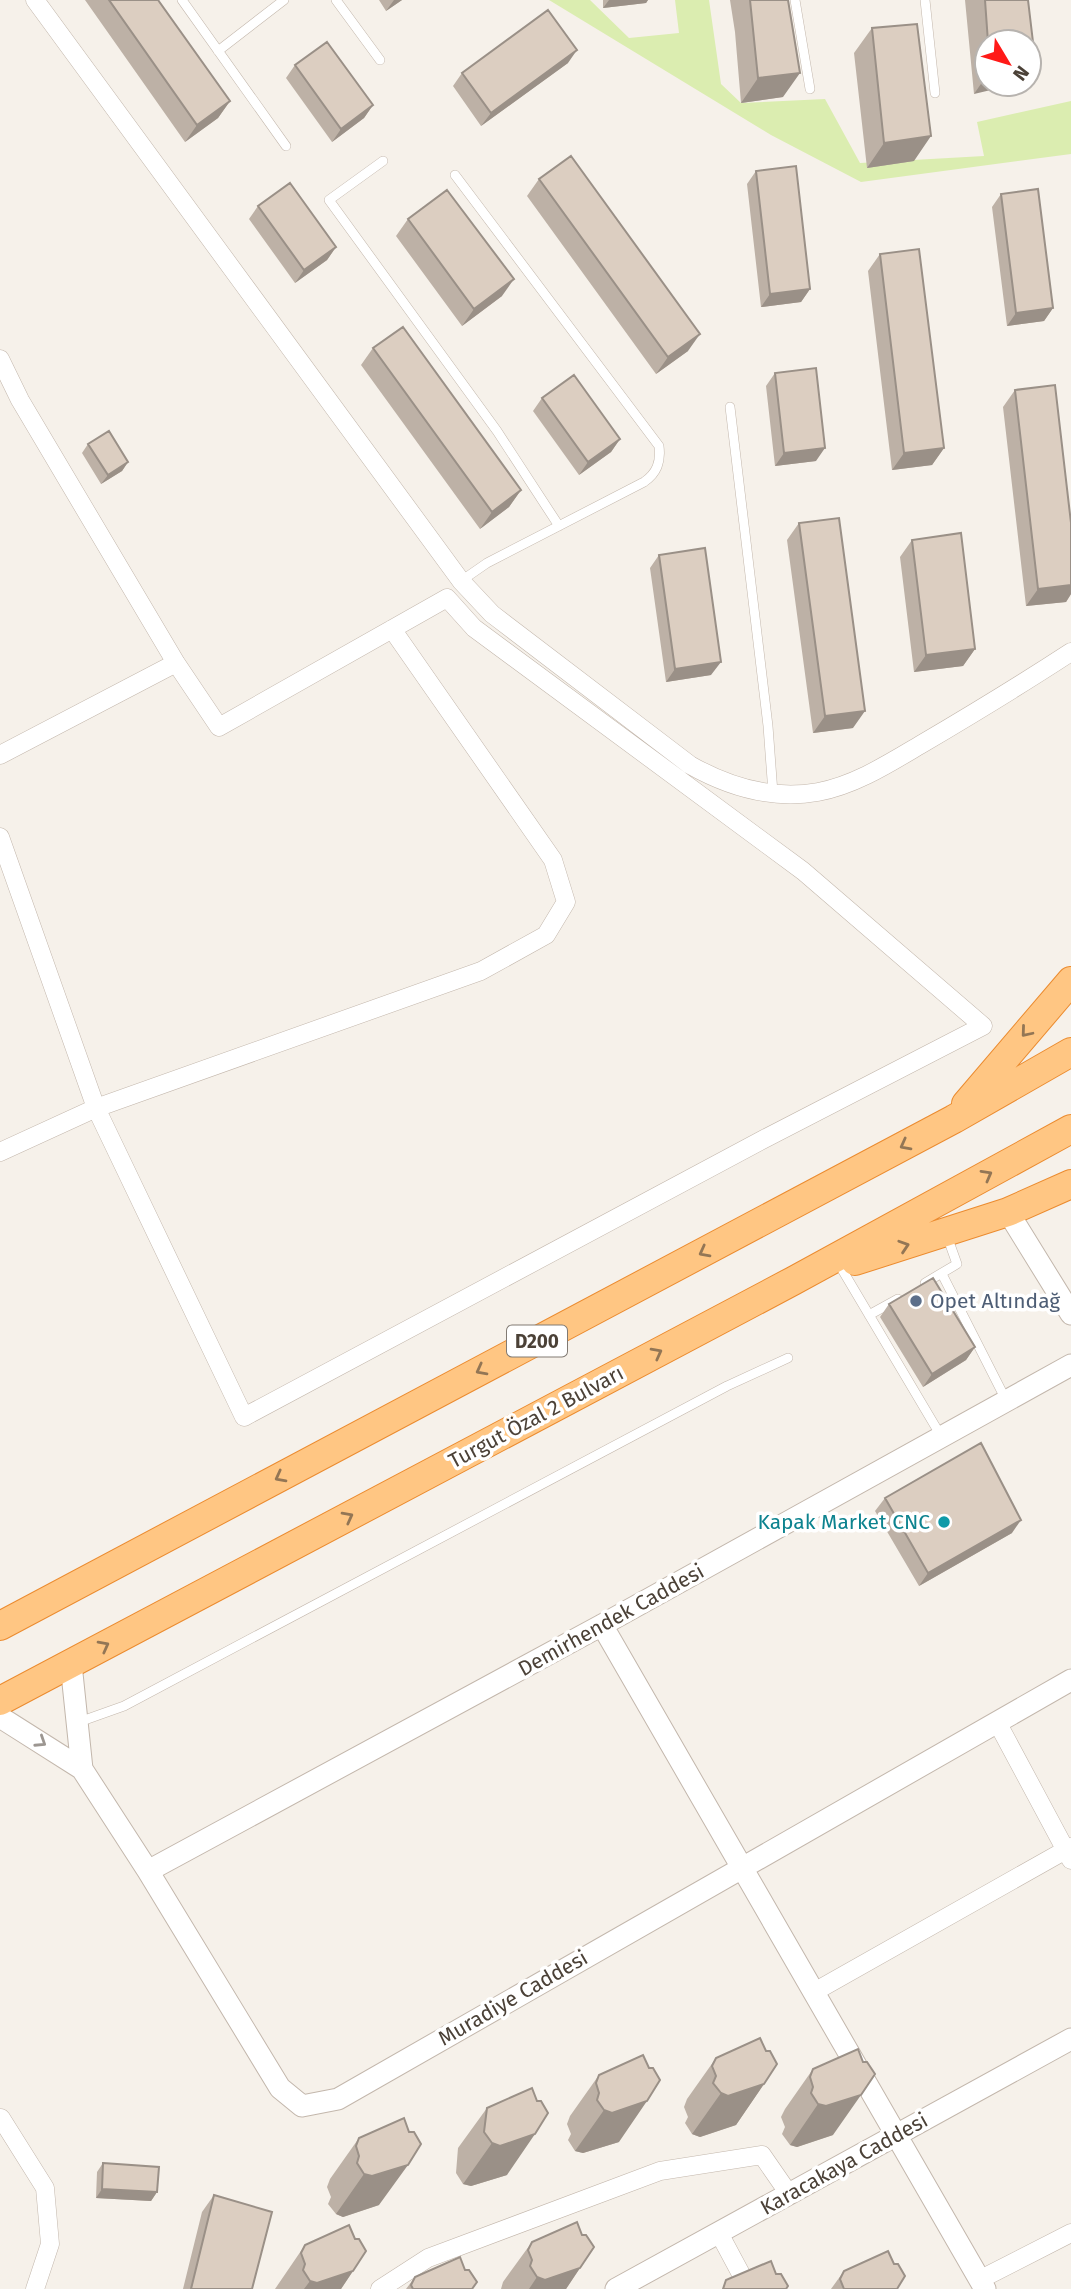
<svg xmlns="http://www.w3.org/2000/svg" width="1071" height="2289" font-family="'Fira Sans',sans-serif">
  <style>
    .green { fill: #dbedb0 }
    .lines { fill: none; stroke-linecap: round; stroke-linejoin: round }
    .service-casing { stroke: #c3b7ac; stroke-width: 10 }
    .minor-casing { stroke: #c3b7ac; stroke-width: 19 }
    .tertiary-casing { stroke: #c3b7ac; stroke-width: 23 }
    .trunk-casing { stroke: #eb8b2f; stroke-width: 30 }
    .service { stroke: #fff; stroke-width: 9 }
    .minor { stroke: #fff; stroke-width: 18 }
    .tertiary { stroke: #fff; stroke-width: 21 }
    .trunk { stroke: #ffc683; stroke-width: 28 }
    .wall { fill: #bdb1a6 }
    .shaded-wall { fill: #9a9087 }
    .building { fill: #dccec1; stroke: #9a9087; stroke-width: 2 }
    .oneway { stroke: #937655 }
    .oneway2 { stroke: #9c9691 }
    .service-dot { fill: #5c6f8a; stroke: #fff; stroke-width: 2.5 }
    .culture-dot { fill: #0f9aa8; stroke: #fff; stroke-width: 2.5 }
    .labels { text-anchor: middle; stroke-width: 7; stroke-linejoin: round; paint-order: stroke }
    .shield { fill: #fff; stroke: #817a73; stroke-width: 2 }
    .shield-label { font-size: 19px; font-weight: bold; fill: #4b4137 }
    .service-label { font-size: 21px; fill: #4e5e75; stroke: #fff; text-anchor: start }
    .street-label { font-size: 21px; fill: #4b4137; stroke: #fff }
    .culture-label { font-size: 21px; fill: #0d838f; stroke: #fff; text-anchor: end }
  </style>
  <rect width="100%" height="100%" fill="#f6f1ea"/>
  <path class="green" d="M549,0H590L629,38L679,33L675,0H709L721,84L741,103L825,99L860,163L984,156L977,122L1071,101V154L861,182L771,135Z"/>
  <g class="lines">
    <g class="service-casing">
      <path id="service" d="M182,0L286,146
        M336,0L380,60
        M795,0L810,89
        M925,0L935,93
        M218,51L284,0
        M1031,54L1032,72
        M383,161L329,200L497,431L559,526
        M455,175L659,446C661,462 657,473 644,482L487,563L461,581
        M730,407L768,726L773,793
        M840,1266L941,1436
        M942,1274L1006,1400
        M925,1283L957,1264L947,1236
        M869,1315L898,1299
        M79,1722L124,1706L727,1386L788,1358"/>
    </g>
    <g class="minor-casing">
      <path id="minor" d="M35,0L461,581L492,614L690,765C729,787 773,800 818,792C855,785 888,764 920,745C971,715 1022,684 1071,652
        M0,359L20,400L176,663L219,727L447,598L474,628L803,871L983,1026L764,1139L244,1417L96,1108L0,837
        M0,755L176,663
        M0,1152L96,1108L481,971L546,935L566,902L553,860L392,629
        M997,1722L1071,1860
        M814,1992L1071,1847
        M1,2118L45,2188L50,2244L35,2289
        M719,2233L749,2289
        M979,2280L1071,2233
        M380,2289L428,2258L660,2171L762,2155L789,2194"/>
    </g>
    <g class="tertiary-casing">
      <path id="tertiary" d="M1008,1212L1071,1314
        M602,1625L985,2289
        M71,1664L82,1769
        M0,1717L82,1769L148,1871L280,2088L302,2106L338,2099L1071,1680
        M148,1871L602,1625L1071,1365
        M616,2289L1071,2039"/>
    </g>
    <g class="trunk-casing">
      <path id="trunk" d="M966,1104L1071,981
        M855,1261L1008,1212L1071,1184
        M0,1626L954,1119L1071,1052
        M0,1701L793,1281L1071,1129"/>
    </g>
    <use href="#service" class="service"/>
    <use href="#minor" class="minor"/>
    <use href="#tertiary" class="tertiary"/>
    <use href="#trunk" class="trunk"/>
  </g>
  <path class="wall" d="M85,0H158L230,101L218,118L185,142Z
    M379,0H402L386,11Z
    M603,0H648L646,3L603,8Z
    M730,0H788L783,97L741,103L735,32Z
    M965,0H1028L1035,59L1029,68V42H987V84L974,94Z
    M872,28L914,161L867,168L854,53Z
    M568,63L481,126L453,86L462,73Z
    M295,65L373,105L364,118L332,142L286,78Z
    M756,171L810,289L801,302L761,307L747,184Z
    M539,179L688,351L656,374L527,196Z
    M1001,194L1053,308L1044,321L1007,326L992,207Z
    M258,206L336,247L327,260L295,283L249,219Z
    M408,219L502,296L462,326L396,236Z
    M880,254L944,448L932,465L892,470L868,271Z
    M373,348L521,490L509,507L480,529L361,365Z
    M775,373L816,461L775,466L766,386Z
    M1015,390L1071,523V594L1066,602L1026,606L1003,407Z
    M542,398L620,439L611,452L579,475L533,411Z
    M88,444L128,462L122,471L101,484L82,453Z
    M799,523L853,728L813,733L787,540Z
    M912,540L975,649L963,666L914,672L900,557Z
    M659,555L711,675L666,682L650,568Z
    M889,1304L975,1347L966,1360L923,1387L880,1317Z
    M885,1498L1012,1533L919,1586L875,1511Z
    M716,2058L764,2084L736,2125L700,2137L692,2134L685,2123L688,2117L684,2107L687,2099Z
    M813,2069L833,2135L797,2147L790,2145L782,2134L785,2127L781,2117L785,2109Z
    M599,2075L619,2142L583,2153L575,2151L568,2140L571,2134L567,2124L570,2116Z
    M487,2108L507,2175L471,2186L463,2184L456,2173L458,2148Z
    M359,2138L379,2205L343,2217L336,2214L328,2204L331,2197L327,2187L330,2179Z
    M103,2163L157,2192L151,2201L96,2198L97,2172Z
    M214,2195L252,2289H183L202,2212Z
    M355,2239L353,2271L341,2289H275L305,2245Z
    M532,2242L580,2268L566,2289H501L503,2282Z
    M844,2271L897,2289H831Z
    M415,2277L472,2289H406Z"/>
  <path class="shaded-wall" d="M394,0H402L386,11Z
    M609,0H648L646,3L603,8Z
    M577,50L568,63L481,126L491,113Z
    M1035,59L1029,68V61Z
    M800,73L783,97L741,103L758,78Z
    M987,75V84H1016L974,94Z
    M230,101L218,118L185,142L197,125Z
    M373,105L364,118L332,142L341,129Z
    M931,136L914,161L867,168L884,143Z
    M336,247L327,260L295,283L304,270Z
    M514,279L502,296L462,326L474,309Z
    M810,289L801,302L761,307L770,294Z
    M1053,308L1044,321L1007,326L1016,313Z
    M700,334L688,351L656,374L668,357Z
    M620,439L611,452L579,475L588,462Z
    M825,448L816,461L775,466L784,453Z
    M944,448L932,465L892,470L904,453Z
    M128,462L122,471L101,484L108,475Z
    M521,490L509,507L480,529L492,512Z
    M1071,585V594L1066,602L1026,606L1038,589Z
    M975,649L963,666L914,672L926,655Z
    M721,662L711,675L666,682L675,669Z
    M865,711L853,728L813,733L825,716Z
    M975,1347L966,1360L923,1387L932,1374Z
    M1021,1520L1012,1533L919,1586L928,1573Z
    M764,2084L736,2125L700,2137L692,2134L721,2093Z
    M861,2095L833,2135L797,2147L790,2145L818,2104Z
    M647,2101L619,2142L583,2153L575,2151L604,2110Z
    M535,2134L507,2175L471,2186L463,2184L492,2143Z
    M408,2165L379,2205L343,2217L336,2214L364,2174Z
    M102,2189L157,2192L151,2201L96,2198Z
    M580,2268L566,2289H529L537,2277Z
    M353,2271L341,2289H304L310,2281Z"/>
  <path class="building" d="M109,0H158L230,101L197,125Z
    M750,0H788L800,73L758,78Z
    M985,0H1028L1035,59L1029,61V42H988Z
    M548,10L577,50L491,113L462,73Z
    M917,24L931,136L884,143L872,28Z
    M327,42L373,105L341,129L295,65Z
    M571,156L700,334L668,357L539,179Z
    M796,166L810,289L770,294L756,171Z
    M290,183L336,247L304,270L258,206Z
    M1038,189L1053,308L1016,313L1001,194Z
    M447,190L514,279L474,309L408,219Z
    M919,249L944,448L904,453L880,254Z
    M403,327L521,490L492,512L373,348Z
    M816,368L825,448L784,453L775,373Z
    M574,375L620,439L588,462L542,398Z
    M1055,385L1071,523V585L1038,589L1015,390Z
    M109,431L128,462L108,475L88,444Z
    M839,518L865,711L825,716L799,523Z
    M961,533L975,649L926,655L912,540Z
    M705,548L721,662L675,669L659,555Z
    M933,1278L975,1347L932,1374L889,1304Z
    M981,1443L1021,1520L928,1573L885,1498Z
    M760,2038L766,2051H770L777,2064L764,2084L728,2096L721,2093L713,2083L716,2076L712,2066L716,2058Z
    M858,2049L863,2062H867L875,2074L861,2095L826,2106L818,2104L811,2093L813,2087L810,2077L813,2069Z
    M643,2055L649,2068H653L660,2080L647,2101L612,2113L604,2110L597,2100L599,2093L596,2083L599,2075Z
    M532,2088L537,2101H541L548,2113L535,2134L500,2146L492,2143L484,2132L487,2108Z
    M404,2118L409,2132H414L421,2144L408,2165L372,2176L364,2174L357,2163L359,2156L356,2146L359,2138Z
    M103,2163L159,2167L157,2192L102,2189Z
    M214,2195L272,2212L252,2289H191Z
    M577,2222L582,2235H586L594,2247L580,2268L545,2280L537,2277L530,2266L532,2260L528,2250L532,2242Z
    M349,2225L355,2239H359L366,2251L353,2271L317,2283L310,2281L303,2270L305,2264L301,2253L305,2245Z
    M888,2251L894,2264H898L905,2276L897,2289H844L840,2279L844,2271Z
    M460,2257L465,2270H469L477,2282L472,2289H413L411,2285L415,2277Z
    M771,2261L776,2274H781L788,2286L786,2289H723L726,2280Z"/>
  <defs><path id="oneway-chevron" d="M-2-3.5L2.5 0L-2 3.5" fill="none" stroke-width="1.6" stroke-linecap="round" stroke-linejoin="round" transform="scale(1.75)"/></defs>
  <g class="oneway">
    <use href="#oneway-chevron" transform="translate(1026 1032) rotate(130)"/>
    <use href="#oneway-chevron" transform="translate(905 1145) rotate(152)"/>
    <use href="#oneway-chevron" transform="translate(987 1175) rotate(-29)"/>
    <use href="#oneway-chevron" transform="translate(904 1246) rotate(-18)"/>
    <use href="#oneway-chevron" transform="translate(704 1252) rotate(152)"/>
    <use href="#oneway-chevron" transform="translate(657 1353) rotate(-28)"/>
    <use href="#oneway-chevron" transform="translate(481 1370) rotate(152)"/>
    <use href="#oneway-chevron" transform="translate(280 1477) rotate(152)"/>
    <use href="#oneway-chevron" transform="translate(348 1517) rotate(-28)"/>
    <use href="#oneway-chevron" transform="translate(104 1646) rotate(-28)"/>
  </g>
  <use class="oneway2" href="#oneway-chevron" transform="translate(41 1742) rotate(33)"/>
  <circle class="service-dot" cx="916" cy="1301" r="7"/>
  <circle class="culture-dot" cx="944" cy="1522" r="7"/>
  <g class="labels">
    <rect class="shield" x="507" y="1325.5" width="60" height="31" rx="5"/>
    <g class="shield-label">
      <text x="537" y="1348">D200</text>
    </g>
    <g class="service-label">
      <text x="930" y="1308">Opet Altındağ</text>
    </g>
    <g class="street-label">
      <text transform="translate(536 1417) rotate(-28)" y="7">Turgut Özal 2 Bulvarı</text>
      <text transform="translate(611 1620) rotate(-29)" y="7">Demirhendek Caddesi</text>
      <text transform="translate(513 1998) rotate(-30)" y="7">Muradiye Caddesi</text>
      <text transform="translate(844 2164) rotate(-29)" y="7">Karacakaya Caddesi</text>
    </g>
    <g class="culture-label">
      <text x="930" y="1529">Kapak Market CNC</text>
    </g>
  </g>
  <g transform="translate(1008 63) rotate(128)"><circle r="33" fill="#ffffff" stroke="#b7b3af" stroke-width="2"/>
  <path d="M0-5L12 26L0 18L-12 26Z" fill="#ff1a18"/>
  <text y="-10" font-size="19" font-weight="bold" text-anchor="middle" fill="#4b4137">N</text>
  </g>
</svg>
